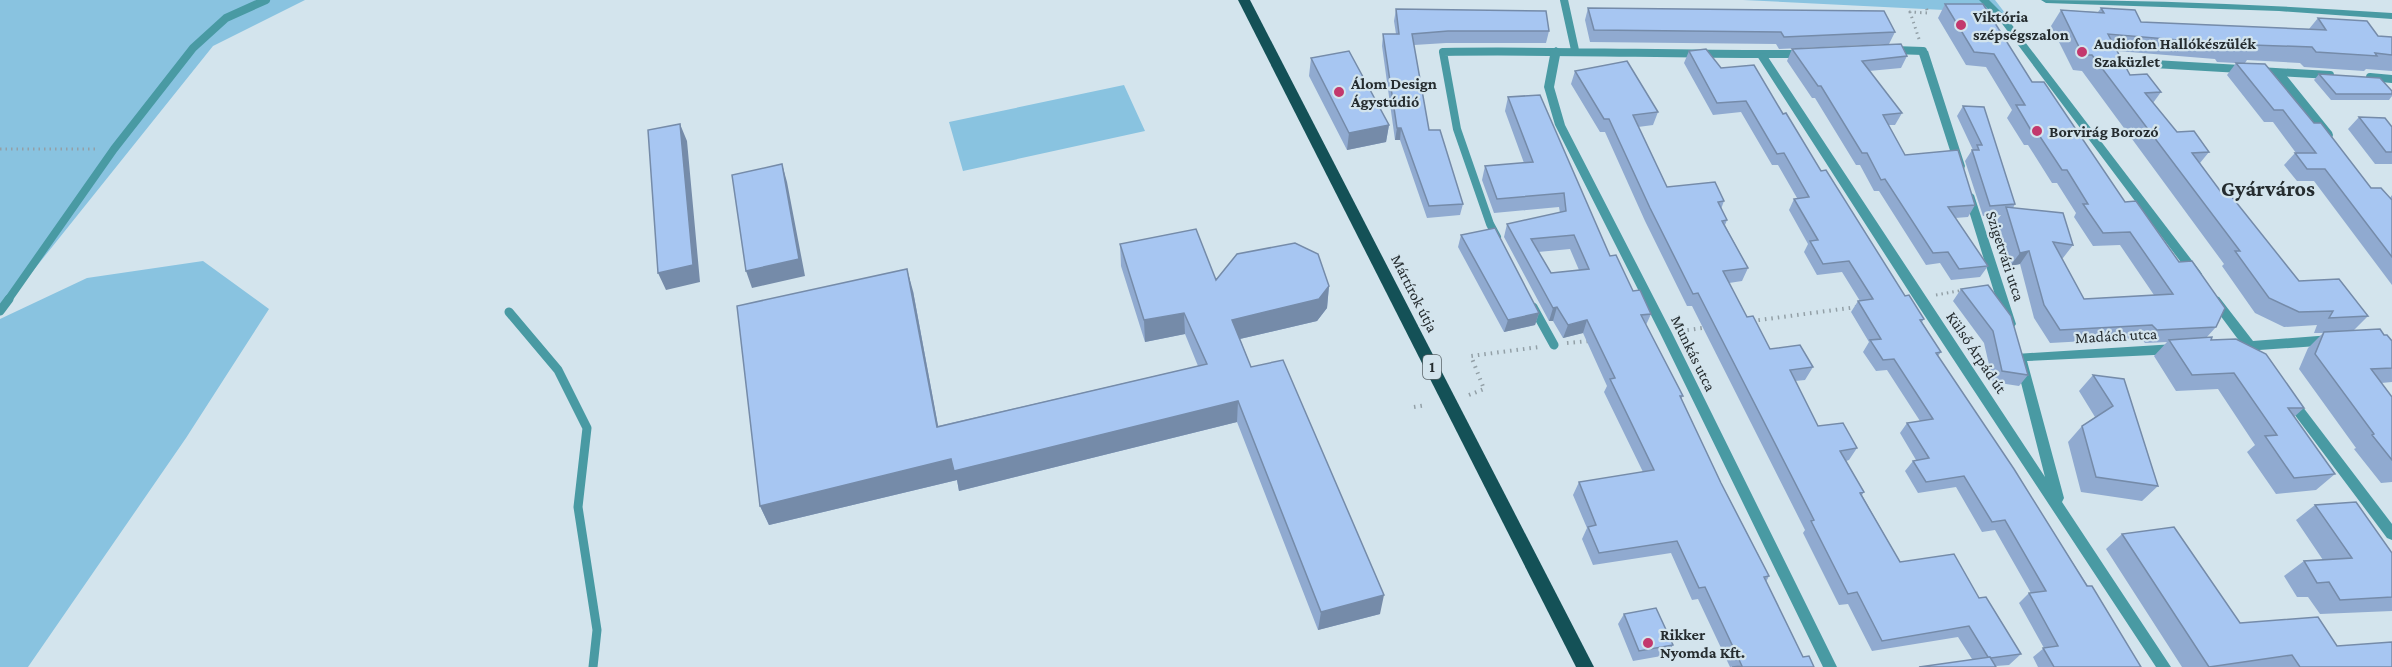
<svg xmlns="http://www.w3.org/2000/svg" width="2392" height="667" font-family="'Crimson Pro',serif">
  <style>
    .green { fill: #89c3e0 }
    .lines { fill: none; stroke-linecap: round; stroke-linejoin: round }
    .path-far1 { stroke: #93a0a7; stroke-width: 3; stroke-dasharray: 1.5 4; stroke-linecap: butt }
    .path { stroke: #93a0a7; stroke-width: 4; stroke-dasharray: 1.5 5; stroke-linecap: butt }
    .service-far1 { stroke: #499aa3; stroke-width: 8 }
    .service { stroke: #499aa3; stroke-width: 9 }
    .minor { fill: #499aa3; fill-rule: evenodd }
    .tertiary { fill: #499aa3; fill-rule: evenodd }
    .primary { fill: #145157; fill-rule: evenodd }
    .wall { fill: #90aad0; fill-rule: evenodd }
    .shaded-wall { fill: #758ba9 }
    .building { fill: #a7c6f2; stroke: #758ba9; stroke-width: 1.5; fill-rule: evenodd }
    .poi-dot { fill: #c3386d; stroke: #d3e4ed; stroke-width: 2 }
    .labels { text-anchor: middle; stroke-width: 4.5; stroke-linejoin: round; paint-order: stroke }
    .shield { fill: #d3e4ed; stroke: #596368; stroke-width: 1.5 }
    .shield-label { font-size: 15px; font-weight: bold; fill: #252c2f }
    .poi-label { font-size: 16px; font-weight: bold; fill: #252c2f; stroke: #d3e4ed; text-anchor: start }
    .street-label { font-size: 16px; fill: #252c2f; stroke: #d3e4ed }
    .district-label { font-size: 22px; font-weight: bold; fill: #252c2f; stroke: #d3e4ed }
  </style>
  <rect width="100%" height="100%" fill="#d3e4ed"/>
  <path class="green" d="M0,0H305L213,46L0,312Z
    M1743,0H1995L2005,13Z
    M1124,85L1145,131L963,171L949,122Z
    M203,261L269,309L186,438L28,667H0V319L87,278Z"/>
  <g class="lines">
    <path class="path-far1" d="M1919,39L1910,12L1928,13L1926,7
      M0,149H98
      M1936,295L1964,290"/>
    <path class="path" d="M1752,321L1857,307
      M1681,331L1709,327
      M1567,343L1590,341
      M1469,395L1484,389L1471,356L1539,347
      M1414,407L1426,405"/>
    <path class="service-far1" d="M1564,0L1575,50
      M1894,50L1923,51
      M2154,64L2240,69
      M2259,71L2330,75
      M2370,77L2392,79
      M1497,237L1490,224L1457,129L1443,52C1562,50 1681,55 1800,54
      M8,300L114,149L193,48L226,18L266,0"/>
    <path class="service" d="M1533,307L1554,345
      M0,311L9,299
      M509,312L558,370L587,428L578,507L597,630L593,667"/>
    <path class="minor" d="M1979,0H1989L2006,17L2200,271L2202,274L2200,277H2192L2000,21Z
      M1556,47L1561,50L1554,87L1565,125L1672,333L1837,667H1823L1660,333L1555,125L1544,87L1551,50Z
      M1923,48L1928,51L1965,166L1964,169H1956L1955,166L1918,51Z
      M1762,53L1766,54L2045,477L2016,363L2017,361L2014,357L2016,354L2175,344L2179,346L2181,349L2179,352L2175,354L2027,361L2064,498L2062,502L2171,667H2156L1915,301L1757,56Z
      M2278,69L2282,70L2332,132L2333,135L2332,138H2324L2274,74V70Z
      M1969,191L1974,195L2016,324L2014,327H2006L2004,324L1964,195Z
      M2215,296L2219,297L2253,341L2331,335L2335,337L2337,340L2335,343L2331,345L2259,350L2265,358L2263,361H2255L2246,350L2239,349L2237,346L2240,342L2211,303L2209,300L2211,297Z
      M2289,393L2293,394L2392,524V540L2387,538L2285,402L2283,398L2285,394Z"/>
    <path class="tertiary" d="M2041,0C2158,0 2275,5 2392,13V19L2279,11L2046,3Z"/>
    <path class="primary" d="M1238,0H1250L1594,667H1576Z"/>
  </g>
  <path class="wall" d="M1945,4L2032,82L2125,202L2216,327L2206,338L2304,408L2294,417L2335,474L2316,490L2276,494L2247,452L2255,445L2218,389L2176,391L2154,356L2167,342L2145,343L2141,338L2050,343L2034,318L2020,264L2010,266L1997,220L2001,215L1983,216L1965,161L1972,150H1973L1957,116L1963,106L2015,204L2013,208L2073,245L2063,258H2061L2084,299L2154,295L2120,245L2093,246L2074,217L2076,213L2057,183H2052L2028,145H2024L2007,118L2012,110L1986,67L1966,65L1938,18Z
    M1588,8L1895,32L1889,44L1779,49L1776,44L1590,42L1585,20Z
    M2101,8L2141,22L2309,29L2318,18L2378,36L2392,37V71L2366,69L2364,71L2304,67L2300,63L2247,60L2245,63L2314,123L2371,188L2390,198L2392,195V285L2314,181H2297L2284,165L2295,153H2296L2273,122H2264L2227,75L2236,63L2217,62L2215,59L2117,51L2130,75L2161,92L2153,103L2177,132L2209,152L2200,163L2221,192L2299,281L2368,316L2353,331L2384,335L2392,341V382L2381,383L2392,397V482L2381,483L2354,449L2356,448L2299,369L2308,348L2323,333H2314L2317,325L2284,327L2255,313L2222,266L2224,264L2082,71L2073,70L2051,26L2061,10L2098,12Z
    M1396,9L1549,31L1546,43H1446L1414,45L1429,130L1463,204L1460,215L1427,218L1400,140H1395L1382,46L1383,34H1396L1394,21Z
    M1792,49L1907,56L1901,68L1869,71L1902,113L1895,125H1888L1905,155L1975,205L1968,217L1955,218L1988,266L1980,277L1951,280L1940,263L1926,265L1879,191H1874L1860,165H1856L1815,98H1812L1787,61Z
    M1689,51L1721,68L1783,114L1905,296L1924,319L1922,322L1941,352L1938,356L2141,667H2038L2033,657L2044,648L2019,603L2029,593H2031L1995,530L1982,532L1956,487L1918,493L1905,471L1913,461L1916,460L1900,433L1907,423L1920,421L1887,370L1876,371L1863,352L1869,342L1851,312L1858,301H1860L1842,272L1817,275L1804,252L1808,244L1789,210L1794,199L1797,198L1778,165H1772L1741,112L1713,115L1684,63Z
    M1311,58L1389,125L1386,142L1347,150L1309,76Z
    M1575,71L1658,112L1653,125L1638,127L1667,187L1724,201L1721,209L1727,220L1725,225L1748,268L1742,281L1729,283L1747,317L1770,349L1813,367L1805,380L1795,381L1818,426L1857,448L1849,460L1846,461L1864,492L1862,495L1900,562L1979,598L2021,654L2009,665L1996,666L1972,659L1958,637L1872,651L1848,604L1839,605L1803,533L1805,530L1692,306H1687L1645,221L1605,132H1600L1571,84Z
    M2319,74L2392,91V96L2389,100H2331L2314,80Z
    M1508,97L1633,291L1651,314L1646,325L1683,396L1681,399L1721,483L1769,576L1766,582L1803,657L1730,667L1698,599L1692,600L1671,553L1593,565L1582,539L1587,528L1573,495L1579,482L1643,472L1604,392L1607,386L1583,333L1563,338L1553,321H1549L1504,237L1507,224L1560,213L1559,207L1494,213L1482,180L1485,166L1524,163L1505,111ZM1570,249L1579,270L1551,273L1538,252Z
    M2359,117L2392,127V164H2375L2348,129Z
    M1461,235L1539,313L1535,325L1504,332L1458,247Z
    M1120,244L1216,280L1329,286L1327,308L1317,321L1240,339L1251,367L1380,614L1318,630L1237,422L959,491L957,480L769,525L760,506L913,291L938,426L1198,366L1185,334L1145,342L1121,266Z
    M1961,289L2028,375L2019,386L1993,382L1984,343L1953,301Z
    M2093,375L2124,379L2158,486L2142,501L2081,492L2068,442L2082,426L2095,417L2079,391Z
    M2315,505L2392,553V611L2320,614L2308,597H2297L2284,576L2304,561L2323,560L2296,520Z
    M2122,534L2240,623L2337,646L2392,667H2182L2106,549Z
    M1624,614L1673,645L1667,655L1633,661L1618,624Z"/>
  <path class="shaded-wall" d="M680,124L687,141L700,282L666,290L658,273Z
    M1389,125L1386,142L1347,150L1349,133Z
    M1397,128H1401L1400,140H1395Z
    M782,164L787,182L805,276L752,288L746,271Z
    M2029,251L2020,264L2010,266L2020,253Z
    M907,269L913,291L942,447L937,427Z
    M1329,286L1327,308L1317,321L1231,341L1232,320Z
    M1557,307L1553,321H1549L1553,308Z
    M1184,313L1185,334L1145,342L1144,320Z
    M1539,313L1535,325L1504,332L1508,320Z
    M1587,320L1583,333L1563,338L1568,325Z
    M1238,401L1237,422L959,491L957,480L769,525L760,506L951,459Z
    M1384,595L1380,614L1318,630L1321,612Z"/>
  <path class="building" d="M1945,4H1983L2032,82H2044L2125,202L2136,201L2179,262L2192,261L2225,308L2216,327L2157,330L2152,325L2060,330L2044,305L2029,251L2020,253L2006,207L2063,213L2073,245L2053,242L2084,299L2173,294L2130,232L2103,233L2083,204H2088L2067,170H2062L2037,132H2032L2016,105H2025L1994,54L1974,52Z
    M1588,8L1884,11L1895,32L1784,37L1781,32L1594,30Z
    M2101,8L2135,10L2141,22L2326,30L2318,18L2367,21L2378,36L2392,37V55L2375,53L2377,56L2316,52L2312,47L2253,45L2256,48L2229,47L2226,44L2108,34L2130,75L2147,74L2161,92L2145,93L2177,132L2194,131L2209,152L2192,153L2221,192H2228L2299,281L2339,279L2368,316L2329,318L2333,311L2299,312L2269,298L2235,251H2240L2092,55H2083L2061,10L2104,13Z
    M1396,9L1546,11L1549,31H1448L1412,34L1429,130H1440L1463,204L1429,206L1401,128H1397L1383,34H1399Z
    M1901,44L1907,56L1862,61L1902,113L1883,115L1905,155L1958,150L1975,205L1948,207L1988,266L1959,269L1948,252L1933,253L1885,179L1881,180L1867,153H1862L1821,86H1818L1792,49Z
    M1706,49L1721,68L1754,65L1783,114L1786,113L1821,171L1826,170L1905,296L1909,295L1924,319L1920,320L1941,352L1936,353L2014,469L2087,586H2092L2141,667H2054L2043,648L2058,646L2029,593L2046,591L2005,520L1992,522L1964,476L1926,482L1913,461L1929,458L1907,423L1933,419L1894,359L1883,360L1870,340L1881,339L1858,301L1873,299L1849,261L1823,264L1810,241L1818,240L1794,199L1809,197L1784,153L1777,154L1746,101L1717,103L1689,51Z
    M1349,51L1389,125L1349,133L1311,58Z
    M1627,61L1658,112L1633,115L1667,187L1715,182L1724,201L1718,202L1727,220L1722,221L1748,268L1723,271L1747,317L1753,316L1770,349L1800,345L1813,367L1790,370L1818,426L1843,423L1857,448L1840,451L1864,492L1860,493L1900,562L1954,554L1979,598L1986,597L2021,654L1991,658L1990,657H1988L1969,626L1882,641L1857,592L1848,594L1811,521L1814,520L1698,293L1693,294L1650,208L1609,119H1604L1575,71Z
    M2236,63L2265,64L2314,123H2321L2371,188H2381L2392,200V257L2325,169H2307L2295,153H2316L2283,110H2274Z
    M2319,74L2380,78L2392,91V94H2336Z
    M1540,95L1610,256L1616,255L1633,291L1640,290L1651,314L1641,315L1683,396H1680L1721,483L1769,576L1764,577L1803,657L1809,656L1814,667H1732L1742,666L1705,587L1699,588L1677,541L1599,553L1588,527L1596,525L1579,482L1654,470L1610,379L1615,378L1587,320L1568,325L1557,307L1553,308L1507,224L1566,211L1564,193L1497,199L1485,166L1533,162L1508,97ZM1574,235L1589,269L1551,273L1531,239Z
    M1963,106L1984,107L2015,204L1990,206L1972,150H1979L1977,145H1982Z
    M2359,117L2385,118L2392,127V152H2386Z
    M680,124L693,265L658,273L648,130Z
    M782,164L799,259L746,271L732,175Z
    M1495,228L1539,313L1508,320L1461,235Z
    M1196,229L1216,280L1237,254L1295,243L1318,254L1329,286L1319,299L1232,320L1251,367L1283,360L1384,595L1321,612L1238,401L954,471L951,459L760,506L737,306L907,269L937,427L1207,364L1184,313L1144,320L1120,244Z
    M1988,285L2011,316L2028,375L2002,371L1993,331L1961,289Z
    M2380,329L2384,335H2387L2392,341V368L2371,369L2392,397V460L2372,435L2374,434L2315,354L2324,332Z
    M2212,337L2211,340L2236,339L2266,354L2304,408H2288L2335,474L2294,478L2265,436L2277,435L2234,373L2192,375L2169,340Z
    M2093,375L2124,379L2158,486L2096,477L2082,426L2113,406Z
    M2356,502L2392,553V597L2340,600L2329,582L2317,583L2304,561L2352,558L2315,505Z
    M2174,527L2240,623L2318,617L2337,646L2392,642V667H2300L2292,655L2209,667L2122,534Z
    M1656,608L1673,645L1639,651L1624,614Z
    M1990,657L1996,667H1919Z"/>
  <g class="poi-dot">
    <circle cx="1961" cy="25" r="6"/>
    <circle cx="2082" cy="52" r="6"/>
    <circle cx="1339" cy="92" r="6"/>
    <circle cx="2037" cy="131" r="6"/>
    <circle cx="1648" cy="643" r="6"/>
  </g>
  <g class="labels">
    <rect class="shield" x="1423" y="355" width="18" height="24" rx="4.5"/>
    <g class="shield-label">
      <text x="1432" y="372">1</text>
    </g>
    <g class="poi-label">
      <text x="1973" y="22">Viktória<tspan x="1973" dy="18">szépségszalon</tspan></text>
      <text x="2094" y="49">Audiofon Hallókészülék<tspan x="2094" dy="18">Szaküzlet</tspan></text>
      <text x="1351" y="89">Álom Design<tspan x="1351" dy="18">Ágystúdió</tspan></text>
      <text x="2049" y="137">Borvirág Borozó</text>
      <text x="1660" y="640">Rikker<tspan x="1660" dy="18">Nyomda Kft.</tspan></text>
    </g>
    <g class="street-label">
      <text transform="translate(2006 256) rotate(72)" y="6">Szigetvári utca</text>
      <text transform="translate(1415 293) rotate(63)" y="6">Mártírok útja</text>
      <text transform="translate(2116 335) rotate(-3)" y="6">Madách utca</text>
      <text transform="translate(1977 352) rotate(56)" y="6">Külső Árpád út</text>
      <text transform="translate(1694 353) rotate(64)" y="6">Munkás utca</text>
    </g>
    <g class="district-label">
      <text x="2268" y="196">Gyárváros</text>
    </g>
  </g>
</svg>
